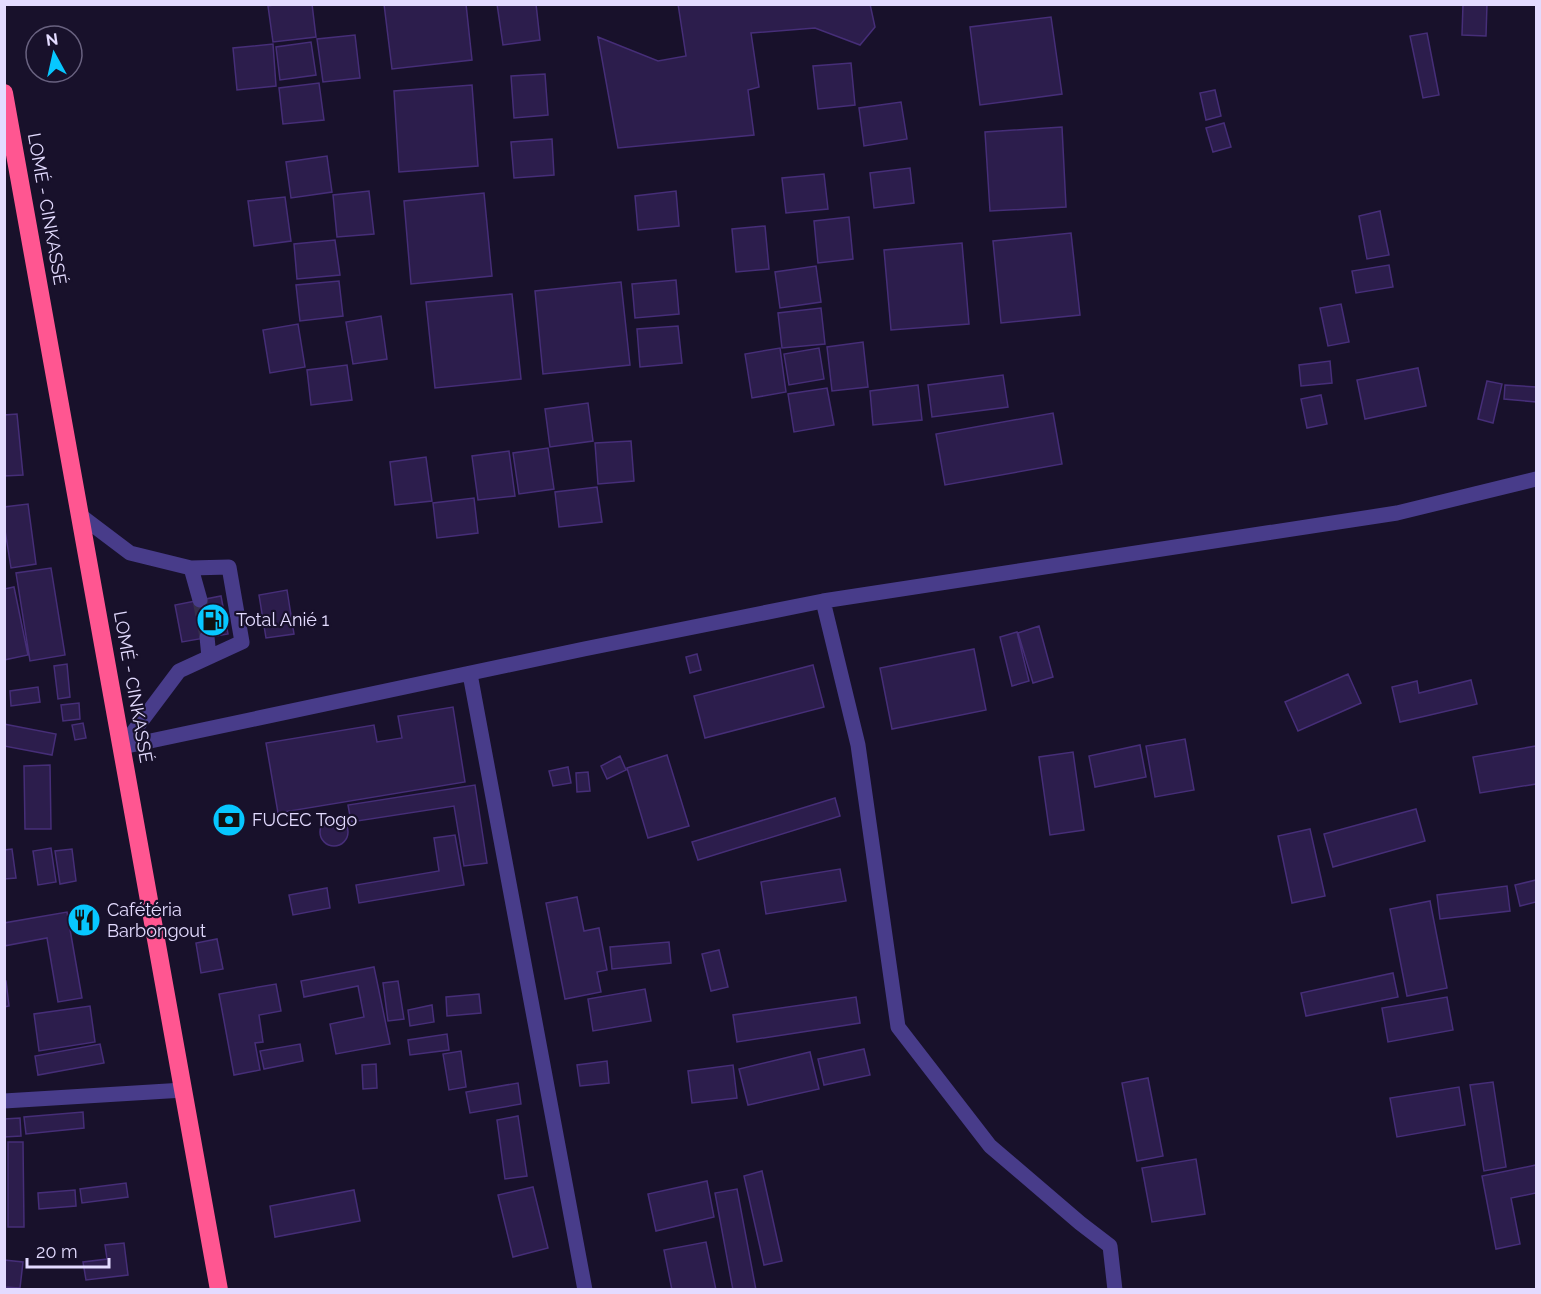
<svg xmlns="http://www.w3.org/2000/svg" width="1541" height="1294" font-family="Raleway,sans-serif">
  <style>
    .building { fill: #2c1d4c; stroke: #462e78; stroke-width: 1.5 }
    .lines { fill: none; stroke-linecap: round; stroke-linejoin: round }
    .minor-tunnel { stroke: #362f4b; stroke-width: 15; stroke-dasharray: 15 8; stroke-linecap: butt }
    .minor { stroke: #483c8a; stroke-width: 15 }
    .highway { stroke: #ff5691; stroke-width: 18 }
    .labels { text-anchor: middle; stroke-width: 4.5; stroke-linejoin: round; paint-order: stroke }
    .street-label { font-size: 18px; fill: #e3dbff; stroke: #18112b }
    .poi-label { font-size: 18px; fill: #e3dbff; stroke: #18112b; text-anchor: start }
  </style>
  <rect width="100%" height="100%" fill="#18112b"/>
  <path class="building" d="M279,4H312L316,37L273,42L268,6Z
    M384,4H466L472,60L392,69Z
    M497,4H536L540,40L503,45Z
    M678,4H870L875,27L860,45L815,28L751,33L759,87L748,90L754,135L618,148L598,37L658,61L686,56Z
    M1463,4H1487L1486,36L1462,35Z
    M1051,17L1062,94L980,105L970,27Z
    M1427,33L1439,95L1423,98L1410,36Z
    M355,35L360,78L323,82L317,39Z
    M311,42L316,75L280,80L276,47Z
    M273,44L276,86L237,90L233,48Z
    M851,63L855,105L818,109L813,66Z
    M545,74L548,115L514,118L511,76Z
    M319,83L324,120L283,124L279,88Z
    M472,85L478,166L399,172L394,91Z
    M1215,90L1221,116L1206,120L1200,93Z
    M901,102L907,139L864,146L859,108Z
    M1224,123L1231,147L1213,152L1206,128Z
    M1062,127L1066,207L990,211L985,132Z
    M552,139L554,175L514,178L511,142Z
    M327,156L332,192L291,198L286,162Z
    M910,168L914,203L874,208L870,173Z
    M824,174L828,209L786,213L782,178Z
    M369,191L374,234L337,237L333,195Z
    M676,191L679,226L638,230L635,196Z
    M484,193L492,276L411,284L404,201Z
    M285,197L291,241L254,246L248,201Z
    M1380,211L1389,255L1367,259L1359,216Z
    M849,217L853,259L818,263L814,221Z
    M765,226L769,269L736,272L732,229Z
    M1071,233L1080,315L1001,323L993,241Z
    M335,240L340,275L297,279L294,244Z
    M962,243L969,324L891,330L884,250Z
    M1389,265L1393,287L1356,293L1352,271Z
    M816,266L821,302L780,308L775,272Z
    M676,280L679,314L635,318L632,284Z
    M339,281L343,316L300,321L296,285Z
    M621,282L630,365L543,374L535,291Z
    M512,294L521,379L435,388L426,302Z
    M1341,304L1349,342L1328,346L1320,308Z
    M821,308L825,344L782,348L778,313Z
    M381,316L387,359L353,364L346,322Z
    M298,324L305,367L270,373L263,330Z
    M678,326L682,363L640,367L637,329Z
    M863,342L868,387L832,391L827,347Z
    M780,348L786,392L752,398L745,354Z
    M819,348L824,379L789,385L784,354Z
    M1330,361L1332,383L1301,386L1299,365Z
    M347,365L352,400L311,405L307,370Z
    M1418,368L1426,406L1365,419L1357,380Z
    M1003,375L1008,407L932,417L928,385Z
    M1487,381L1502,384L1493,423L1478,419Z
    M918,385L922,420L873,425L870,391Z
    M1505,385L1536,387V402L1504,399Z
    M827,388L834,425L794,432L788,394Z
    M1321,395L1327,424L1307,428L1301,399Z
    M588,403L593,441L550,447L545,409Z
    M1053,413L1062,464L945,485L936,434Z
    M17,414L23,475L4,476V415Z
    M631,441L634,481L598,484L595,443Z
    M548,448L554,489L519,494L513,453Z
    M509,451L515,496L478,500L472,456Z
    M426,457L432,501L395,505L390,462Z
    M597,487L602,522L559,527L555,492Z
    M474,498L478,533L437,538L433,503Z
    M28,504L36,564L11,568L4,524V507Z
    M51,568L65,655L30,661L16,573Z
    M14,587L28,655L4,660V589Z
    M287,590L294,634L266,638L259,595Z
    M221,596L228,634L182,642L175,605Z
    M1039,626L1053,677L1033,683L1018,633Z
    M1017,632L1029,681L1012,686L1000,637Z
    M974,649L986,710L892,729L880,668Z
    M697,654L701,670L690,673L686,657Z
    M67,664L70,697L58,699L54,666Z
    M813,665L824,707L705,738L694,696Z
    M1348,674L1361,703L1298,731L1285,702Z
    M1471,680L1477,704L1400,722L1392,687L1417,681L1419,693Z
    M38,687L40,702L11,706L10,691Z
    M79,703L80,719L63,721L61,705Z
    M453,707L465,782L278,813L266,743L374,725L377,742L402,738L398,716Z
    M83,723L86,738L75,740L72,725Z
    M4,724L56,734L52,755L4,746Z
    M1185,739L1194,790L1155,797L1146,746Z
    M1140,745L1146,777L1095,787L1089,756Z
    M1536,746V784L1480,793L1473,757Z
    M1073,752L1084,830L1050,835L1039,757Z
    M667,755L689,826L648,838L627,768Z
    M620,756L626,770L607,779L601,766Z
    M50,765L51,829H25L24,766Z
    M568,767L571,783L553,786L549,771Z
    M588,772L590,791L577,792L576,773Z
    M475,785L487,863L464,866L454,806L351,822L348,805Z
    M835,798L840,816L698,860L692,842Z
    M1416,809L1425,841L1333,867L1324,834Z
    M320 832a14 14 0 1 1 28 0a14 14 0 1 1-28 0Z
    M1310,829L1325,896L1292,903L1278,836Z
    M455,835L464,885L359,903L356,885L439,871L434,838Z
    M51,848L56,882L38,885L33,851Z
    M12,849L16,878L4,879V850Z
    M72,849L76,881L60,884L55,851Z
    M840,869L846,901L766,914L761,882Z
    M1536,880V902L1520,906L1515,885Z
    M1507,886L1510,911L1440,919L1437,895Z
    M327,888L330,908L293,915L289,895Z
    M577,897L584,931L599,928L607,970L597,972L601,992L565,999L546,903Z
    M1430,901L1447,988L1407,996L1390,909Z
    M67,912L82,998L58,1002L47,938L4,946V923Z
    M217,939L223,969L201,973L196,943Z
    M669,942L671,963L612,969L610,947Z
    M719,950L728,987L711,991L702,954Z
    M374,967L390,1044L336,1054L330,1024L364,1017L358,986L304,997L301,981Z
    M1393,973L1398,997L1306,1016L1301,993Z
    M4,981H6L9,1006L4,1007Z
    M398,981L404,1019L388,1021L383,983Z
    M276,984L281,1011L259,1015L263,1042L255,1043L260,1070L234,1075L219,994Z
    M645,989L651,1021L593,1031L588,999Z
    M479,994L481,1013L447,1016L446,997Z
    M856,997L860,1023L737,1042L733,1015Z
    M1447,997L1453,1030L1388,1042L1382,1008Z
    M432,1005L434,1022L410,1026L408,1010Z
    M90,1006L95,1042L39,1051L34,1014Z
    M447,1034L449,1050L410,1055L408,1040Z
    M100,1044L104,1063L38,1075L35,1056Z
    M300,1044L303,1061L264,1069L260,1051Z
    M864,1049L870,1075L824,1085L818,1059Z
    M461,1051L466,1087L449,1090L443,1054Z
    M810,1052L819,1089L748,1105L739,1069Z
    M607,1061L609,1083L580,1086L577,1065Z
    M376,1064L377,1088L363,1089L362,1065Z
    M733,1065L737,1098L692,1103L688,1071Z
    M1148,1078L1163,1156L1137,1161L1122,1083Z
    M1493,1082L1506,1167L1484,1171L1470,1085Z
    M518,1083L521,1104L470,1113L466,1092Z
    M1459,1087L1465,1125L1397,1137L1390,1098Z
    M83,1112L84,1128L26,1134L24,1117Z
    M518,1116L527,1176L505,1179L497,1120Z
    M20,1118L21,1136L4,1137V1119Z
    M8,1142H23L24,1227H8Z
    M1196,1159L1205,1214L1152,1222L1142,1168Z
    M1536,1165V1193L1511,1198L1520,1244L1496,1249L1482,1176Z
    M762,1171L782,1261L764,1265L744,1176Z
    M707,1181L714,1217L656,1231L648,1194Z
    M126,1183L128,1197L82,1203L80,1189Z
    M533,1187L548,1248L513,1257L498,1195Z
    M737,1189L756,1290H733L715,1193Z
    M75,1190L76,1206L39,1209L38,1193Z
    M354,1190L360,1221L275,1237L270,1206Z
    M706,1242L716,1290H672L664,1250Z
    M124,1243L128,1275L86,1280L83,1262L107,1259L105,1245Z
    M4,1260L23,1262L20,1288L4,1287Z"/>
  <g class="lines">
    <path class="minor-tunnel" d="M200,600L207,637"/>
    <path class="minor" d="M81,516L130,553L191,568L229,567L242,642L179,671L122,747
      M191,568L200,600
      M823,601L858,745L898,1027L990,1146L1080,1223L1110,1246L1115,1290
      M207,637L209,657
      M470,674L585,1290
      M122,747L584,649L823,601L1397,513L1536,479
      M4,1101L184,1090"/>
    <path class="highway" d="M4,93L219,1290"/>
  </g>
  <defs>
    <g id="fuel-disc" transform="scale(1.725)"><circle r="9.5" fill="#07c7ff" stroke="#18112b"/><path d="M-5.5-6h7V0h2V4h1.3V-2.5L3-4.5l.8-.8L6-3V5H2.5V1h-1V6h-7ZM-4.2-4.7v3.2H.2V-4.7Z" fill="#111"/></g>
    <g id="bank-disc" transform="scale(1.725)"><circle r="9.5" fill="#07c7ff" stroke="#18112b"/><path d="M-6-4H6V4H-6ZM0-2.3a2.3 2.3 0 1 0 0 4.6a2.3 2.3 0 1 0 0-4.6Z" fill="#111"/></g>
    <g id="restaurant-disc" transform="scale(1.725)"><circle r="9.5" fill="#07c7ff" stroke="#18112b"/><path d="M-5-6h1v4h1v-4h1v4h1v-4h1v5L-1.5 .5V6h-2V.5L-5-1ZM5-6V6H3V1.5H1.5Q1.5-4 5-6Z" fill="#111"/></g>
  </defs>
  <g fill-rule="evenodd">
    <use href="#fuel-disc" x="213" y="620"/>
    <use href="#bank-disc" x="229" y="820"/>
    <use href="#restaurant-disc" x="84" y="920"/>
  </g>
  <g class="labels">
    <g class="street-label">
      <text transform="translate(47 209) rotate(80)" y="6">LOMÉ - CINKASSÉ</text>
      <text transform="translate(133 687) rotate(80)" y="6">LOMÉ - CINKASSÉ</text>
    </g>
    <g class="poi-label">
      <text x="236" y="626">Total Anié 1</text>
      <text x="252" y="826">FUCEC Togo</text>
      <text x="107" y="916">Cafétéria<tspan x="107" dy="21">Barbongout</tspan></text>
    </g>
  </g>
  <rect width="1541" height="1294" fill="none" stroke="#e3dbff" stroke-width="12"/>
  <g transform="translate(54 54) rotate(352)"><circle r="28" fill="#18112b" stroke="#696280" stroke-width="1.5"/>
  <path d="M0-4.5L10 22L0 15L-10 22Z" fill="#07c7ff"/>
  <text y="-9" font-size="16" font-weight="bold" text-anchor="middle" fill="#e3dbff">N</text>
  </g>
  <path d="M27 1258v9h82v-9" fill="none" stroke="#e3dbff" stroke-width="3"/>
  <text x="36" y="1258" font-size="18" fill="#e3dbff" stroke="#18112b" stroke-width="4.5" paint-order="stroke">20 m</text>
</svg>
